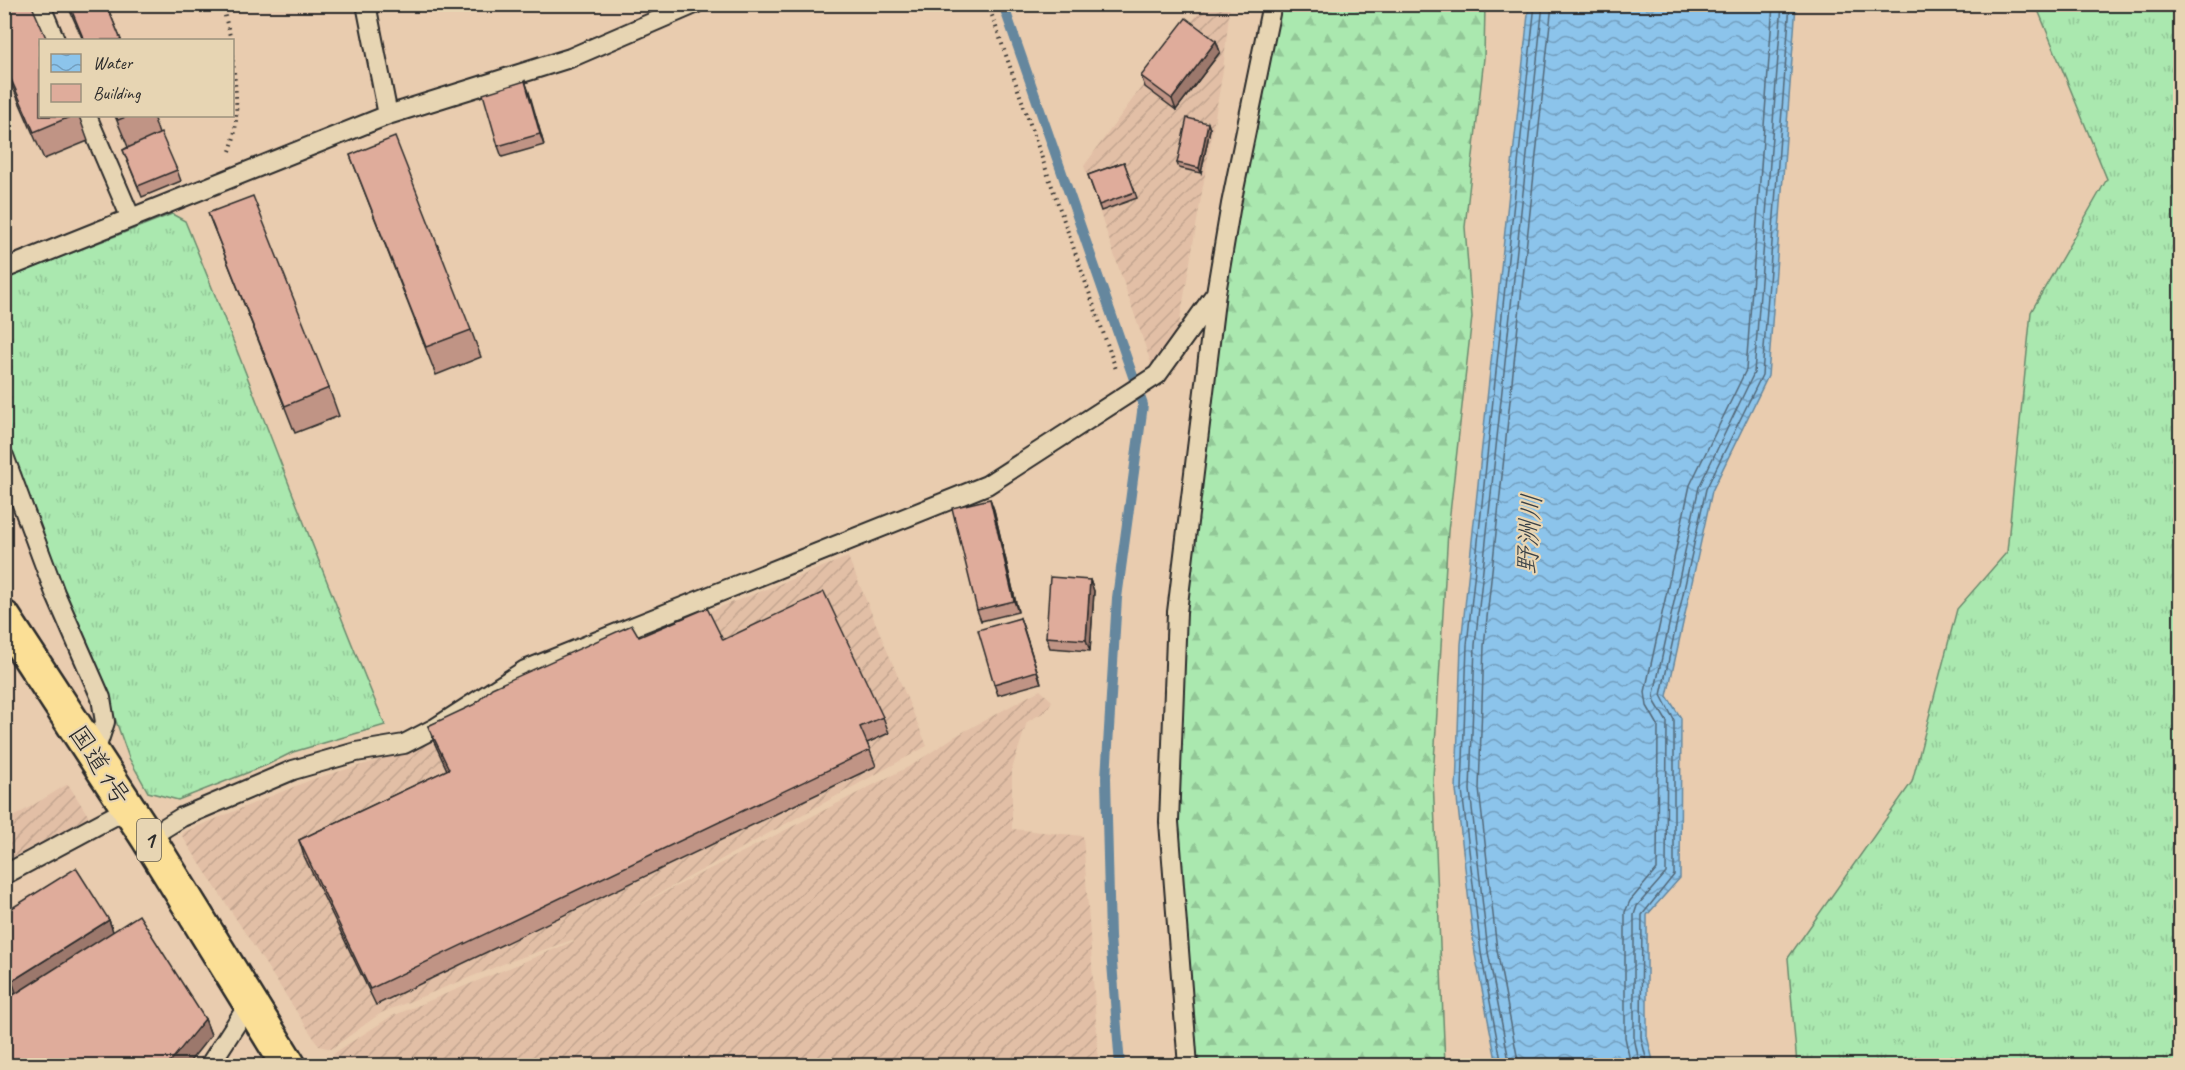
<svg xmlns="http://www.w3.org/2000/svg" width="2185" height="1070" font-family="Caveat,'Klee One',sans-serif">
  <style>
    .industrial { fill: url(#industrial-furrows) }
    .grass { fill: url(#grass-tufts); stroke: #6a8a6d; stroke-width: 1.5 }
    .forest { fill: url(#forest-firs); stroke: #6a8a6d; stroke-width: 1.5 }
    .water { fill: url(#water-waves); stroke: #65879e; stroke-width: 1.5 }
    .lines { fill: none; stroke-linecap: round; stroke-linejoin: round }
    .shore { stroke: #526878; stroke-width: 1.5 }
    .stream { stroke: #65879e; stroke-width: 10 }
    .lane-casing { stroke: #2b2b2b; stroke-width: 22 }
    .highway-casing { stroke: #2b2b2b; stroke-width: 38 }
    .path { stroke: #2b2b2b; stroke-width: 4; stroke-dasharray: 1.5 4.5; stroke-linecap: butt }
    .lane { stroke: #e7d5b3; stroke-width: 18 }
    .highway { stroke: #fbdf96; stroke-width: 33 }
    .wall { fill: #c09485; stroke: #2b2b2b; stroke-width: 1.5 }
    .shaded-wall { fill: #9c786c; stroke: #2b2b2b; stroke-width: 1.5 }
    .building { fill: #dfac9b; stroke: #2b2b2b; stroke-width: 1.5 }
    .labels { text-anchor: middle; stroke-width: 4.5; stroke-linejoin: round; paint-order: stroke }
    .shield { fill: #e7d5b3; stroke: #635e54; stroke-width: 1.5 }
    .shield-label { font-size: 24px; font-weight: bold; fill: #2b2b2b }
    .street-label { font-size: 26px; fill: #2b2b2b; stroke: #e7d5b3 }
    .water-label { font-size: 27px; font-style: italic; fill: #3a4248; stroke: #e7d5b3 }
  </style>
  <defs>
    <pattern id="industrial-furrows" width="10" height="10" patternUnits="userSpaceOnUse" patternTransform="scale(1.5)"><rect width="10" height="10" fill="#e2bfa6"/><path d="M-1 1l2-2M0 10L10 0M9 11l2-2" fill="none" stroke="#c2a48f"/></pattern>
    <pattern id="grass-tufts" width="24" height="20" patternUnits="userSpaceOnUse" patternTransform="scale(1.5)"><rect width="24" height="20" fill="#aae8af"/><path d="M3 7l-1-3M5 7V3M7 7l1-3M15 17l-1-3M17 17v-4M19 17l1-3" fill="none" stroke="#92c797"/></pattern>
    <pattern id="forest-firs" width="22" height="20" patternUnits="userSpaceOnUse" patternTransform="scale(1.5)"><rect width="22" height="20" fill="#aae8af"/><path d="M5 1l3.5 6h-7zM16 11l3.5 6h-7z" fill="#92c797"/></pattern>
    <pattern id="water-waves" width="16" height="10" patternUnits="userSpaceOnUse" patternTransform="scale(1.5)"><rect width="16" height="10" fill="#8cc4eb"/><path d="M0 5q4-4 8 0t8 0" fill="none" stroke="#739fbf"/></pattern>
  </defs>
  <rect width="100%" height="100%" fill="#e9ccaf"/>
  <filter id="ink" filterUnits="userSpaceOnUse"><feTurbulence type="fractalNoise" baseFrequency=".0167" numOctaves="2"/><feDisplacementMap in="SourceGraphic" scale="12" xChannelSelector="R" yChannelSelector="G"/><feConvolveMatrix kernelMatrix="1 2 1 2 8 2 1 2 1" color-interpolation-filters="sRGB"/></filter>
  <g filter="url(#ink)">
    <path class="industrial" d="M1205,5H1230L1223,70L1176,343L1152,366L1084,166L1156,67Z
      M848,557L927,746L622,914L912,765L954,737L1040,690L1052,701L1046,711L1027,722L1012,769V829L1083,836L1099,1065H334L332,1057L336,1052L390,1017L574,941L572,940L508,962L381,1013L331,1049L319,1046L182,836L184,832L313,779L414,750L535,680Z
      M68,784L89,817L5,861V822Z"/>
    <path class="grass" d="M2036,5H2180V1065H1797L1788,958L1912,782L1957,609L2007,552L2031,312L2107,179Z
      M172,214L185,221C254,388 315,558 385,725L293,752L267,765L178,800L148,792L129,758L109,701L30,509L5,430V279Z"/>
    <path class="forest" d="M1266,5H1485L1484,58L1465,227L1472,317L1448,531L1433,778L1445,1065L1193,1066L1177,916L1172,598Z"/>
    <path class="water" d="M1529,5H1796L1768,376L1712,491L1667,696L1681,718L1680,878L1647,915V1036L1654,1065H1497L1475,954L1456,790L1461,644Z"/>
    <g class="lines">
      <path class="shore" d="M1502,1066L1481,953L1462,790L1467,645L1535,4
        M1510,1066L1488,952L1470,790L1475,645L1543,4
        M1519,1066L1497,950L1479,789L1484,646L1552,4
        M1631,1066L1625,1037V912L1630,901L1657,869L1658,725L1647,706L1645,692L1690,485L1746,370L1773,4
        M1640,1066L1634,1037V915L1637,906L1666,873L1667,722L1655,702L1654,694L1699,487L1754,373L1782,4
        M1648,1066L1641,1037L1642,915L1674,875V720L1661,695L1706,489L1762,375L1790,4"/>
      <path class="stream" d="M1003,4L1143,405L1117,598L1106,778L1110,937L1120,1066"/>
      <g class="lane-casing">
        <path id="lane" d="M40,4L55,40
          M366,4L388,115
          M87,116L130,216
          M4,269L388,115L570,58L695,4
          M4,456L55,593L101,698L105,722L94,755
          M148,838L182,817L293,770L356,752L404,744L435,728L525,670L987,485L1157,375L1216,293
          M4,875L129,808
          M209,1066L249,1004
          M1188,1066L1169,822L1177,612L1216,293L1231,204L1272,4"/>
      </g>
      <g class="highway-casing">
        <path id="highway" d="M4,618L148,838L289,1066"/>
      </g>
      <path class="path" d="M222,4L231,40
        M988,4L1117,372
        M230,151C241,121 235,84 232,53"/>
      <use href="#lane" class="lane"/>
      <use href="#highway" class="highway"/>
    </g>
    <path class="wall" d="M4,4L40,116H79L88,141L44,159L4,67Z
      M67,4H106L121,40H83Z
      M1216,41L1220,52L1176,110L1145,87L1141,76Z
      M525,81L544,145L502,157L498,146Z
      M115,116H153L159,134L177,170L181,181L142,197L123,150L128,147Z
      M1210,129L1201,173L1179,168L1177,163Z
      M350,155L471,330L481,357L436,375Z
      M1124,162L1137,198L1101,211L1088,175Z
      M208,213L329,388L339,416L295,433Z
      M990,499L994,510L1018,612L981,621L977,610Z
      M1090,580L1094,591L1090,651L1050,648L1046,637Z
      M1020,618L1041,683L998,695L994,684Z
      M639,637L883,717L889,733L867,743L876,766L376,1005L304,856L299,840L447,770L434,742L428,726Z
      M4,913L109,920L113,932L205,1019L211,1035L15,994L4,977Z"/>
    <path class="shaded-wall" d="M1216,41L1220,52L1176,110L1172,99Z
      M525,81L529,92L544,145L540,134Z
      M1208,123L1210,129L1201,173L1199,168Z
      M990,499L994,510L1018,612L1014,601Z
      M1090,580L1094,591L1090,651L1086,640Z
      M1020,618L1024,629L1041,683L1037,671Z
      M109,920L115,937L18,998L12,981Z
      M205,1019L211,1035L187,1065H165Z"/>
    <path class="building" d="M4,4H31L47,40H40V116H72L34,132L4,63Z
      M69,4H106L121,40H84Z
      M1186,18L1216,41L1172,99L1141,76Z
      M525,81L540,134L498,146L483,94Z
      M116,116H128L118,120Z
      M1187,118L1208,123L1199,168L1177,163Z
      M161,133L177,170L138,186L123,150Z
      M395,137L471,330L426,347L350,155Z
      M1124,162L1135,192L1099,205L1088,175Z
      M253,196L329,388L285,406L208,213Z
      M990,499L1014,601L977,610L952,508Z
      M1050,577L1090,580L1086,640L1046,637Z
      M824,592L883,717L860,727L870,750L370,989L299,840L449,769L428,726L475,704L492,688L632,625L639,637L707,608L723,640Z
      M1020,618L1037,671L994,684L978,630Z
      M76,868L109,920L12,981L4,970V913Z
      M139,915L205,1019L170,1062L165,1065H4V1001Z"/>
  </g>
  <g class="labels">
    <rect class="shield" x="137" y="819" width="24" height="42" rx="4.5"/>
    <g class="shield-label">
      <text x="149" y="848">1</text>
    </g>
    <g class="street-label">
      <text transform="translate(100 765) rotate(57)" y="9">国道1号</text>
    </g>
    <g class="water-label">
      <text transform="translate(1529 534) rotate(-86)" y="9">野洲川</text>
    </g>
  </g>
  <rect width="2185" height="1070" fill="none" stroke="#e7d5b3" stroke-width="24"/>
  <rect x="12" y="12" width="2161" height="1046" fill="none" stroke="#2b2b2b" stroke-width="2" filter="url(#ink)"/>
  <rect x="39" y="39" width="195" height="78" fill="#e7d5b3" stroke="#9c917d" stroke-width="1.5"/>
  <rect x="51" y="54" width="30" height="18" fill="url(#water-waves)" stroke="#9c917d" stroke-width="1.5"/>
  <text x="93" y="69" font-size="18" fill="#2b2b2b">Water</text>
  <rect x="51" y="84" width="30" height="18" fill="#dfac9b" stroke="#9c917d" stroke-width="1.5"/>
  <text x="93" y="99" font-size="18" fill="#2b2b2b">Building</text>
</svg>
